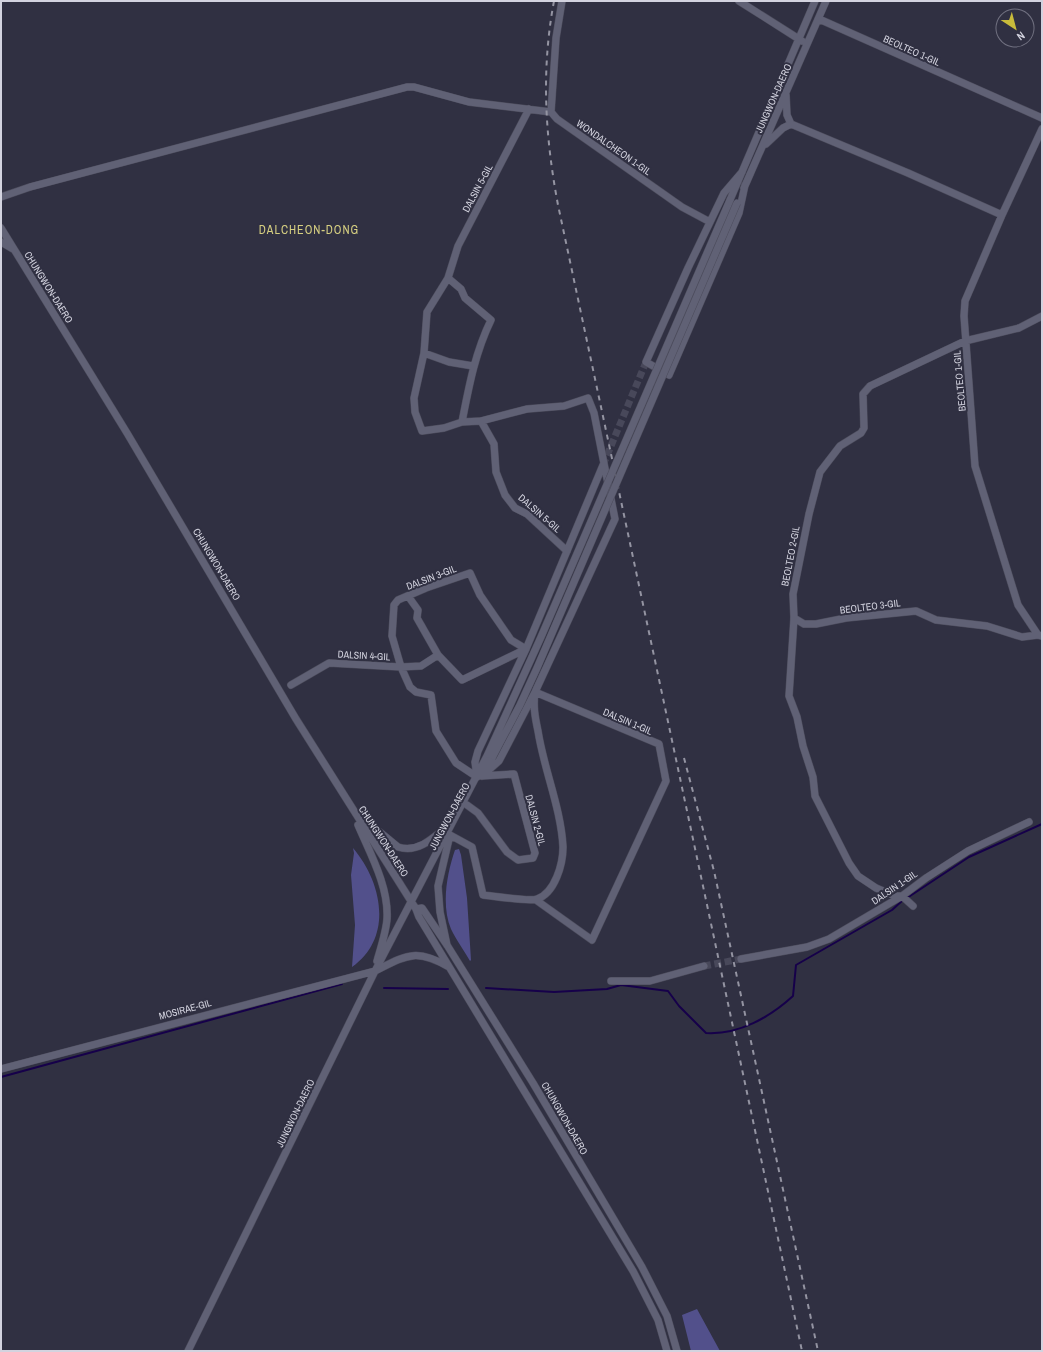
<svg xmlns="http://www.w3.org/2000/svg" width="1043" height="1352" font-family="'Archivo Narrow',sans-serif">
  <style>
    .green { fill: #52508b }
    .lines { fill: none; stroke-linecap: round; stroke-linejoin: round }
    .stream { stroke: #16004a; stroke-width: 2 }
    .minor-tunnel { stroke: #48485a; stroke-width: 7; stroke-dasharray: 7 3.5; stroke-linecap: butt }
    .minor-casing { stroke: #4c4c5c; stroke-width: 8 }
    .minor { stroke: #606175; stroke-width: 7 }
    .rail { stroke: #9494a2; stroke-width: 2; stroke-dasharray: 5 5; stroke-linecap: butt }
    .minor-bridge-casing { stroke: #4c4c5c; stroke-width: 8; stroke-linecap: butt }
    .minor-bridge { stroke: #606175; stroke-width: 7 }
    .labels { text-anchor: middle; stroke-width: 4; stroke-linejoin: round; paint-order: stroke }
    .street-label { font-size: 10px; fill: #d3d3df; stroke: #303042 }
    .quarter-label { font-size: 12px; letter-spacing: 1px; fill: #d6cf81; stroke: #303042 }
  </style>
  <rect width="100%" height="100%" fill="#303042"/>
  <path class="green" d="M353,848C382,882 394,937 352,967L355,925L351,875L354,853Z
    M459,849L461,855L467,898L471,960L470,961C464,950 456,940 451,929C441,905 447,873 455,850Z
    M697,1309L720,1351H691L682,1315Z"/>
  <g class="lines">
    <path class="stream" d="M907,898L969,857L1042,824
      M384,988L448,989
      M486,988L554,992L607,989L621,985L668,991L679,1006L706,1033C739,1035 770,1017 793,996L796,965L892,910L903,900
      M1,1077L342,984"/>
    <path class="minor-tunnel" d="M603,465L646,362
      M704,966L741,959"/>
    <g class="minor-casing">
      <path id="minor" d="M562,1L556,38L551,112L557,119L682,207L710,222
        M739,1L802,41
        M819,19L1042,118
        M786,95L787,115L791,124L908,173L1002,215
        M529,109L458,246L448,278L461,289L465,298L491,320C475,353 469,386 462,422L481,421L494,444L496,472L505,495L515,508L527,514L567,551
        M766,144L783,128L791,124
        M742,172L724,193L688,268L646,362L669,375L739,213L745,185
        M744,188L826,1
        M1,197L30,187L407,87H414L469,102L551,112
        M730,200L815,1
        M1,228L127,433L296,719L416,909L419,917L633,1271L658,1320L667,1351
        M1,242L13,249
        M448,278L427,312L424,353L414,398L415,412L422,431L444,428L462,422
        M424,353L449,362L473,366
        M481,421L527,409L564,406L588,398L594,413L615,519L535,692L499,761L482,776
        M408,596L418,610L417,618L438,655L462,680L526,649
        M794,618L804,624H816L846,618L916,611L936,620L987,626L1022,637L1038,635L1042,636
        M1038,635L1018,605L975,466L964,316L965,301L1002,215L1042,129
        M291,685L329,663L401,667L421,666L438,655
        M485,772L493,756
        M477,777L456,763L436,731L431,695L416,692L410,687L401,667L392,636L394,605L398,600L426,588L470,573L480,595L511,640L526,649
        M477,777L475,762L478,751L526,649L603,465
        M467,805L478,813L507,852L518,860L533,858L535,853L514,774L482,776
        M358,814L398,847C420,854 436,835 452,822
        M358,825C370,853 389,887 387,919C386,932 381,947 377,961
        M913,906L902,896H895L876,888L858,876L849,863L815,796L813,777L803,746L797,717L789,696L794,618L793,594L809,514L820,472L840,446L861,433L864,428L863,394L870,386L965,341L1019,328L1042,316
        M416,909L422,908L447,945L533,1083L642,1267L667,1316L677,1351
        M447,945L440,912L438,886L450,835L472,847L483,895C493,896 530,902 537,899C555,893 563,864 563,847C561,808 544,770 538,731C535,717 533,706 535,692L659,744L666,781L592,940L536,900
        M741,959L807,947L829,939L902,896L926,878L968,851L1029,822
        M611,981H650L704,966
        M1,1069L375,971C407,955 416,948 449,967
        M188,1351L375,971L488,754"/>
    </g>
    <use href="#minor" class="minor"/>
    <path class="rail" d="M554,1C541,70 545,136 558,205L802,1351
      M684,758L714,871L818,1351"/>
    <g class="minor-bridge-casing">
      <path id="minor-bridge" d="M488,754L541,637L730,200
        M493,756L520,705L537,668L737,203"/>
    </g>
    <use href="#minor-bridge" class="minor-bridge"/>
  </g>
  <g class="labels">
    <g class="street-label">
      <text transform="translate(912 50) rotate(24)" y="4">BEOLTEO 1-GIL</text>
      <text transform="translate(773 98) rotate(-66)" y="4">JUNGWON-DAERO</text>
      <text transform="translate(614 147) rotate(35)" y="4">WONDALCHEON 1-GIL</text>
      <text transform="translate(477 188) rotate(-62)" y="4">DALSIN 5-GIL</text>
      <text transform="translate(49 287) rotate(58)" y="4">CHUNGWON-DAERO</text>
      <text transform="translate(959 381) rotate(-95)" y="4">BEOLTEO 1-GIL</text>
      <text transform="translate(540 513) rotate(41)" y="4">DALSIN 5-GIL</text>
      <text transform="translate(790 556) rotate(-79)" y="4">BEOLTEO 2-GIL</text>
      <text transform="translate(217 564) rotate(59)" y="4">CHUNGWON-DAERO</text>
      <text transform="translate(431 577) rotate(-21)" y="4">DALSIN 3-GIL</text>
      <text transform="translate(870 606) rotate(-7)" y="4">BEOLTEO 3-GIL</text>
      <text transform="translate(364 655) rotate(3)" y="4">DALSIN 4-GIL</text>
      <text transform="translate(628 721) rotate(23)" y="4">DALSIN 1-GIL</text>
      <text transform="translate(449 816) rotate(-62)" y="4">JUNGWON-DAERO</text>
      <text transform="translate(536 820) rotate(75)" y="4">DALSIN 2-GIL</text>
      <text transform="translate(384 841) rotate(57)" y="4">CHUNGWON-DAERO</text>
      <text transform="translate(894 887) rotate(-34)" y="4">DALSIN 1-GIL</text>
      <text transform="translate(185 1009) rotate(-15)" y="4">MOSIRAE-GIL</text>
      <text transform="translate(295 1113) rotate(-64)" y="4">JUNGWON-DAERO</text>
      <text transform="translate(565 1118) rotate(60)" y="4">CHUNGWON-DAERO</text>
    </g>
    <g class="quarter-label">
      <text x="309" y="234">DALCHEON-DONG</text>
    </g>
  </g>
  <rect width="1043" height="1352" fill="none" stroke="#d3d3df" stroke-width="4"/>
  <g transform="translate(1015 28) rotate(144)"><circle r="19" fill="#303042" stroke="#717181"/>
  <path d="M0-3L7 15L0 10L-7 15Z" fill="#c8bb3b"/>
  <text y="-6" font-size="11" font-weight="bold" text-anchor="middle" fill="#d3d3df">N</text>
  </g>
</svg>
